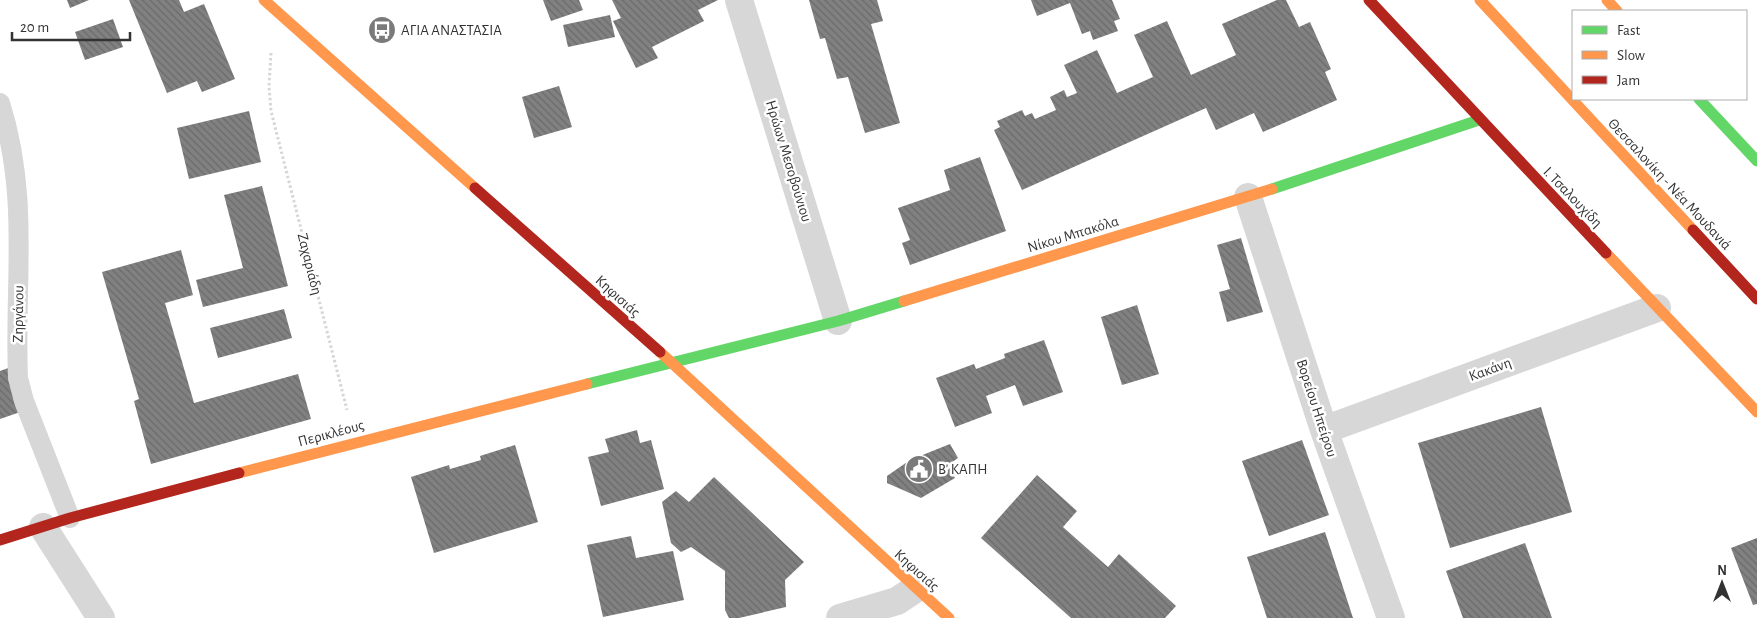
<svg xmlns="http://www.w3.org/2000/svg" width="1757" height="618" font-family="'Alegreya Sans',sans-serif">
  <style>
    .building { fill: url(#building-back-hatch) }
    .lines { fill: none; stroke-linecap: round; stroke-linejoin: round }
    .path { stroke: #d6d6d6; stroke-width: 3; stroke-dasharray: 2.5 2.5; stroke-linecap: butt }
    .lane { stroke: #d7d7d7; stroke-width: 20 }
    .street { stroke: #d7d7d7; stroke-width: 28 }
    .fast { stroke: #63d668; stroke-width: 11 }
    .slow { stroke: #ff974d; stroke-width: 11 }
    .jam { stroke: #b3261e; stroke-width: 11 }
    .labels { text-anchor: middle; stroke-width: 5; stroke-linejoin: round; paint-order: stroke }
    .poi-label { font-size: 15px; fill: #333; stroke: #fff; text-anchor: start }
    .street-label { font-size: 15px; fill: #333; stroke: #fff }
  </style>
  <defs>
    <pattern id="building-back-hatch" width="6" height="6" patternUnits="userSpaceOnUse" patternTransform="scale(1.25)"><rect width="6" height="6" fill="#818181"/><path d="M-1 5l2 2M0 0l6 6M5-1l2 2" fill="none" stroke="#6a6a6a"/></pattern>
  </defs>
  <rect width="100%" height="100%" fill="#fff"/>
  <path class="building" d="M67,0H89L70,8Z
    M129,0H179L184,12L204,4L235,79L202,92L197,81L167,93Z
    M543,0H579L583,10L551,21Z
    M612,0H718L698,10L704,21L652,47L658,58L636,68L613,21L621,18Z
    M809,0H877L883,21L871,24L900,123L865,133L848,77L837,79L825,38L820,39Z
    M1031,0H1112L1120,19L1114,21L1118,31L1093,40L1090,31L1082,34L1070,3L1037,16Z
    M1277,0H1286L1299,27L1310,22L1331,69L1325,72L1337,100L1263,132L1254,113L1216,130L1206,108L1022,190L994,130L1000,127L997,121L1022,110L1025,116L1032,113L1035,119L1056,110L1050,97L1064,90L1067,97L1077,93L1064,65L1097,50L1117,93L1153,77L1134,35L1167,21L1191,75L1236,55L1222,24Z
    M610,15L615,37L568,47L563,25Z
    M113,19L123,47L85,60L75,32Z
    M559,86L572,127L534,138L522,97Z
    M249,111L261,162L189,179L177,128Z
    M980,157L1006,231L910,265L902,243L910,240L898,208L950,190L944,170Z
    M262,186L288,286L203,307L196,280L243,268L224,195Z
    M1241,238L1263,312L1227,322L1219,292L1230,289L1217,245Z
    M181,250L193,295L165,303L194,403L298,374L311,419L151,464L134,401L139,399L102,272Z
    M1137,305L1159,374L1122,385L1101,317Z
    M284,309L292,338L218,358L210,328Z
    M1044,340L1063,392L1023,406L1015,385L986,396L992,413L955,427L936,378L974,364L976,369L1005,358L1004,354Z
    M11,367L26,410L0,419V371Z
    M1541,407L1572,512L1450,548L1418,443Z
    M637,430L640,443L651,440L664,489L601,506L588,457L609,452L605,439Z
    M1302,440L1329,515L1269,536L1242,461Z
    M950,444L958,458L948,465L955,478L921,498L887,483V476L910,460Z
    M515,445L538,522L434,553L411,477L449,465L450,469L481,460L480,456Z
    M1037,475L1077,511L1063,527L1108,567L1119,554L1176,606L1165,618H1071L981,538Z
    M714,477L804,562L785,580L786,607L739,618H729L725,610V571L691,547L681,552L671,543L662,502L676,491L689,502Z
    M1325,532L1353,618H1267L1247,557Z
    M631,536L636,558L673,551L684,600L603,617L587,545Z
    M1757,538V604L1753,605L1731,548Z
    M1525,543L1552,618H1463L1446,571Z"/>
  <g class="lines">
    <path class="path" d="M271,53L269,86L271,111L347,410"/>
    <path class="lane" d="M0,103C30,198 14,281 18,378L24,401L70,518"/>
    <path class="street" d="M739,0L838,321
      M1248,197L1324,430L1391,618
      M1324,430L1657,308
      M43,527L101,618
      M840,618L897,601L915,589"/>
    <path class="fast" d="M1699,99L1757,161
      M1272,189L1479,120
      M587,384L838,321L904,301"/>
    <path class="slow" d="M264,0L475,188
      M1480,0L1693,230
      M1607,0L1617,11
      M1606,253L1757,412
      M904,301L1272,189
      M660,352L949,618
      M239,473L587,384"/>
    <path class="jam" d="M1369,0L1606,253
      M475,188L660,352
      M1693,230L1757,299
      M0,540L70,518L239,473"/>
  </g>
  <defs>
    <g id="bus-disc" transform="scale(1.4375)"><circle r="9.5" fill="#7a7a7a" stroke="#fff"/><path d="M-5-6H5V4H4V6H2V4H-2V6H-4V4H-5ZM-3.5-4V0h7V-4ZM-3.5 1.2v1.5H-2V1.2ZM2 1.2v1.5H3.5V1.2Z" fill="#fff"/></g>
    <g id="civic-disc" transform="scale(1.4375)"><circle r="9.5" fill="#7a7a7a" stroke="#fff"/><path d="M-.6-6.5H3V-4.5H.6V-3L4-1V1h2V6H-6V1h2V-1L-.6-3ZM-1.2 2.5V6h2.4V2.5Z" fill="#fff"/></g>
  </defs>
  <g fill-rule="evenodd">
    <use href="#bus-disc" x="382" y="30"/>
    <use href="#civic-disc" x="919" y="469"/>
  </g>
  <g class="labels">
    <g class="poi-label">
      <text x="401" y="35">ΑΓΙΑ ΑΝΑΣΤΑΣΙΑ</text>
      <text x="938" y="474">Β' ΚΑΠΗ</text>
    </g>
    <g class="street-label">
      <text transform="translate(789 161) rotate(73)" y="5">Ηρώων Μεσοβούνιου</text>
      <text transform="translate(1670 184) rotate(47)" y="5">Θεσσαλονίκη - Νέα Μουδανιά</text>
      <text transform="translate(1573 197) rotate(46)" y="5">Ι. Τσαλουχίδη</text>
      <text transform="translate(1073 234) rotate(-17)" y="5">Νίκου Μπακόλα</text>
      <text transform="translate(310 264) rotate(76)" y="5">Ζαχαριάδη</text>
      <text transform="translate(618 296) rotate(42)" y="5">Κηφισιάς</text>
      <text transform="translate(18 314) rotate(-89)" y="5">Ζηργάνου</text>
      <text transform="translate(1490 369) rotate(-20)" y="5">Κακάνη</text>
      <text transform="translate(1317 408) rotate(72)" y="5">Βορείου Ηπείρου</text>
      <text transform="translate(331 433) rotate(-15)" y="5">Περικλέους</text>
      <text transform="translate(917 570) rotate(42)" y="5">Κηφισιάς</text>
    </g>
  </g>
  <rect x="1572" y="10" width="175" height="90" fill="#ffffff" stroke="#adadad"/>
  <rect x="1582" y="26" width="25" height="8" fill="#63d668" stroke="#adadad"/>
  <text x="1617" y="35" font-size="15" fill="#333333">Fast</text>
  <rect x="1582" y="51" width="25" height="8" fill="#ff974d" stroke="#adadad"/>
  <text x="1617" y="60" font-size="15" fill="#333333">Slow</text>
  <rect x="1582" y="76" width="25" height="8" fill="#b3261e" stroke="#adadad"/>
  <text x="1617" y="85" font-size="15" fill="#333333">Jam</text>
  <g transform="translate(1722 583)" stroke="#ffffff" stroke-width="4" paint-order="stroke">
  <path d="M0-4L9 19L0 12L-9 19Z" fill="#333333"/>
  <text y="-8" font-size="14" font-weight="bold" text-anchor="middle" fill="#333333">N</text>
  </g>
  <path d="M12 32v8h118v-8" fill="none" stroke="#333333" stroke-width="2.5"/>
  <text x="20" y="32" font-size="15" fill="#333333" stroke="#ffffff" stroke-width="4" paint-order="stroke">20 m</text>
</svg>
